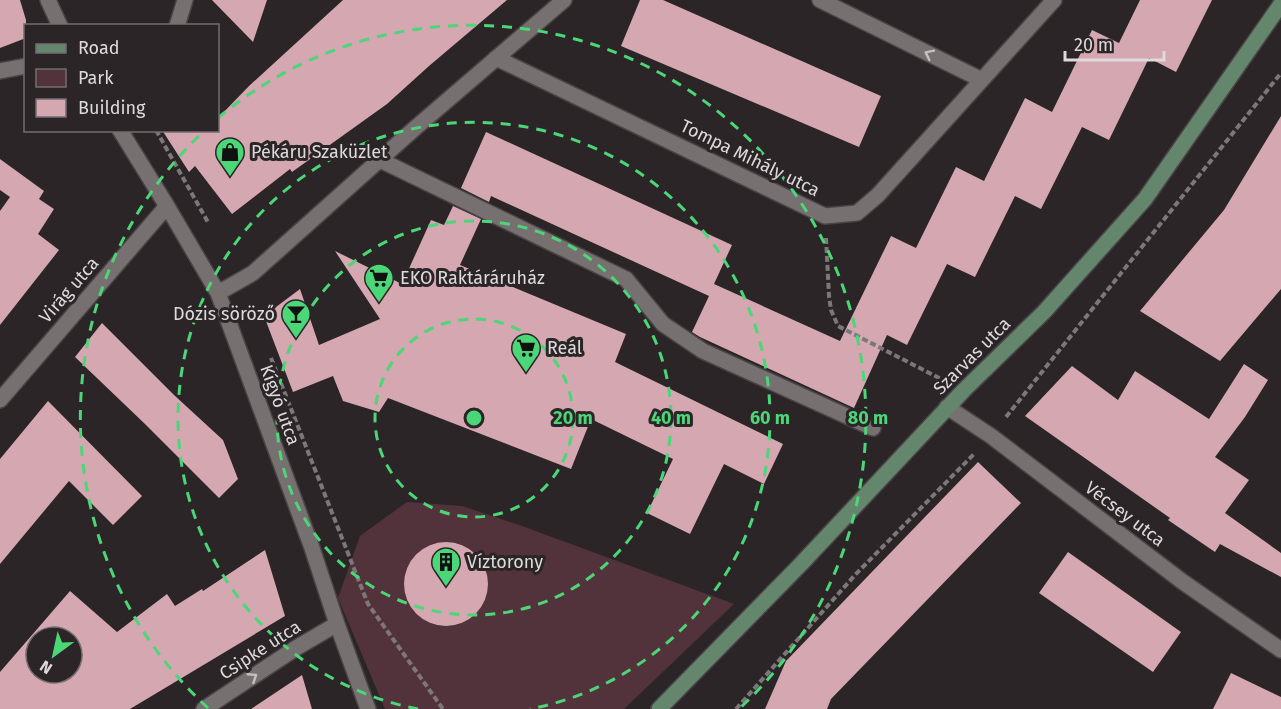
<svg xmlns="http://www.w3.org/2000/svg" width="1281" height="709" font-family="'Fira Sans',sans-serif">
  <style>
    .green { fill: #53333b }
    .building { fill: #d4a7b1; fill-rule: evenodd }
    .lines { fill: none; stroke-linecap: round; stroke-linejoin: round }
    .street-casing { stroke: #494345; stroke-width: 18 }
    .secondary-casing { stroke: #494345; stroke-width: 18 }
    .path { stroke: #7d7779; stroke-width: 4; stroke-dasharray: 6 3; stroke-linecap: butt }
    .street { stroke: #777071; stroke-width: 15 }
    .secondary { stroke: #63866c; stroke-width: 15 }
    .oneway { stroke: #c4c0c0 }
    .ring { fill: none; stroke: #4bd677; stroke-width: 3; stroke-dasharray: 10 8 }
    .labels { text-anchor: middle; stroke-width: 6; stroke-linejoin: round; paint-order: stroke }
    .poi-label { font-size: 18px; fill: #dedadb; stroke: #2b2527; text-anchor: start }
    .street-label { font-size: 18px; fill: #dedadb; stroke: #2b2527 }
    .centre { fill: #4bd677; stroke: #2b2527; stroke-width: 3 }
    .ring-label { font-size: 18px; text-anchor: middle; font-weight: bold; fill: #4bd677; stroke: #2b2527; stroke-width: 6; stroke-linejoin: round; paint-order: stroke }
  </style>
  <rect width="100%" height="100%" fill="#2b2527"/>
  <path class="green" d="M407,502L462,506L522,526L734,604L624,709H385L338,598L360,536Z"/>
  <path class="building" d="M0,0H20L26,20V38L0,48Z
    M212,0H267L253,42Z
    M343,0H507L429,66L387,104L292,172L290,169L232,214L195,166L189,172L162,130H218V118L249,86Z
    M640,0H663L881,96L859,147L621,46Z
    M1140,0H1212L1176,72L1149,58L1109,140L1082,127L1041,209L1015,196L975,277L947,264L907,345L887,335L854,408L700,337L692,332L709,296L491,196L489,202L461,188L486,132L732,245L714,284L840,341L891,236L916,248L956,167L984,181L1025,98L1052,112L1092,30L1119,43Z
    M1281,116V289L1220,361L1140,311L1224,210Z
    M0,159L44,191L39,199L54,209L38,234L59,250L0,325V211L10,197L0,190Z
    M453,206L481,219L460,265L626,334L615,362L783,444L764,484L724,464L690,534L647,513L673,459L591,419L571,469L388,398L379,412L343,401L333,376L293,392L264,316L300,289L319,345L380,319L335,251L402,284L431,220L444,225Z
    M102,323L174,395L223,440L238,479L219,498L145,424L75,357Z
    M1244,364L1268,380L1245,417L1215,457L1249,480L1225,513L1281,553V577L1220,544L1215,552L1168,520L1170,518L1025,416L1072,366L1118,400L1135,371L1209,419Z
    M48,401L142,496L113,525L69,481L0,564V459Z
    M978,462L1021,503L831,699L827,709H765L786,661Z
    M404 584a42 42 0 1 1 84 0a42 42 0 1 1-84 0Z
    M265,550L285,616L130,709H0V672L70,591L117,632L167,594L175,606L202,589L203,591ZM36,637H72V673H36Z
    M1068,552L1181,632L1153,672L1039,593Z
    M1231,673L1281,697V709H1213Z
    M302,675L312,709H251Z"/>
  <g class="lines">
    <g class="street-casing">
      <path id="street" d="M48,0L60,26
        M820,0L982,80
        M177,26L185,0
        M496,58L825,216L857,213L878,195L1054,0
        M0,71L26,66
        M120,130L167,206L218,293L312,548L337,624L368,709
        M380,160L626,279L663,324L703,351L873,428
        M218,293L253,273L414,129L564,0
        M0,400L167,206
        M947,407L991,436L1183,582L1281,650
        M204,709L296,648L337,624"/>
    </g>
    <g class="secondary-casing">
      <path id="secondary" d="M659,709L801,564L964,390L1044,312L1145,199L1281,4"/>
    </g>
    <path class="path" d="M156,130L209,224
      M826,238L829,296L831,310L838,326L941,379
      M271,358L368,604L443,709
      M1006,417L1281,73
      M736,709L855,575L974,454"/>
    <use href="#street" class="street"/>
    <use href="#secondary" class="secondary"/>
  </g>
  <defs><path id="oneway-chevron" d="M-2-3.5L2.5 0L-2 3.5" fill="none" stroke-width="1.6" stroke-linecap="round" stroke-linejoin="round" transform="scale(1.5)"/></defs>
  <g class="oneway">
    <use href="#oneway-chevron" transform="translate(929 54) rotate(-154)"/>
    <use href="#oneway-chevron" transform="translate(253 677) rotate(-33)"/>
  </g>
  <g class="ring">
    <circle cx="474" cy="418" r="99"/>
    <circle cx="474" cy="418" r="197"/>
    <path d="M418 709A296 296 0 1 1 530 709"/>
    <path d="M208 708A394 394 0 0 1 203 132M218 118A394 394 0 0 1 740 708"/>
  </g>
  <defs>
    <g id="shop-pin" transform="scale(1.5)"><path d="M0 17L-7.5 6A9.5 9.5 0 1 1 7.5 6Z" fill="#4bd677" stroke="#2b2527"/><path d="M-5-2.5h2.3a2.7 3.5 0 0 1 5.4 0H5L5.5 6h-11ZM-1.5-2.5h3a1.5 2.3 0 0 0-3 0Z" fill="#111"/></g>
    <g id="supermarket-pin" transform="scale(1.5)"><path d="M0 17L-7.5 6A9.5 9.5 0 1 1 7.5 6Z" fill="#4bd677" stroke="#2b2527"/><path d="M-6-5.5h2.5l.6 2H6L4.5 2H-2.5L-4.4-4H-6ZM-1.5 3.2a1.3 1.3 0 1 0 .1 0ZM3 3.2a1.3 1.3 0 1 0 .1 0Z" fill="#111"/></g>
    <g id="bar-pin" transform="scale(1.5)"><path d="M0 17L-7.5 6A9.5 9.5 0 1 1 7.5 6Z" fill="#4bd677" stroke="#2b2527"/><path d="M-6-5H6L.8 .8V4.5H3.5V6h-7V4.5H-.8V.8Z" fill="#111"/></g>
    <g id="building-pin" transform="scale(1.5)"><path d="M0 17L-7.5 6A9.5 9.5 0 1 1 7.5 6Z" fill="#4bd677" stroke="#2b2527"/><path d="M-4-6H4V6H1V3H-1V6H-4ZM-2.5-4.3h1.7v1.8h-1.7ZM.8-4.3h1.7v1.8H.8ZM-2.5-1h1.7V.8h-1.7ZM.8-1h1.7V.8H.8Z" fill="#111"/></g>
  </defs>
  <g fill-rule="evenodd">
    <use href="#shop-pin" x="230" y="152"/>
    <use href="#supermarket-pin" x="379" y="278"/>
    <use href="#bar-pin" x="296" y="314"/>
    <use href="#supermarket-pin" x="526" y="348"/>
    <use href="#building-pin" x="446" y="562"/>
  </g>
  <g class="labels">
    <g class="poi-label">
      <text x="251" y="158">Pékáru Szaküzlet</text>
      <text x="400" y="284">EKO Raktáráruház</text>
      <text x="275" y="320" text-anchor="end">Dózis söröző</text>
      <text x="547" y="354">Reál</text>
      <text x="467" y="568">Víztorony</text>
    </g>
    <g class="street-label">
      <text transform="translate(750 158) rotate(26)" y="6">Tompa Mihály utca</text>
      <text transform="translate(69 290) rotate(-49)" y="6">Virág utca</text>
      <text transform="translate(972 356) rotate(-45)" y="6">Szarvas utca</text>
      <text transform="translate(280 405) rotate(70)" y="6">Kígyó utca</text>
      <text transform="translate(1125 514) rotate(37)" y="6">Vécsey utca</text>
      <text transform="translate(260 650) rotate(-33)" y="6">Csipke utca</text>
    </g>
  </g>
  <circle cx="474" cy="418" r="9" class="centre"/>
  <g class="ring-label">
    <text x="573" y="424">20 m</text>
    <text x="671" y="424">40 m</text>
    <text x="770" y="424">60 m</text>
    <text x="868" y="424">80 m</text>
  </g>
  <rect x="24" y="24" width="195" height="108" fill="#2b2527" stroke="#736d6f" stroke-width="1.5"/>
  <rect x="36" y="44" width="30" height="9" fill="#63866c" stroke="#736d6f" stroke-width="1.5"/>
  <text x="78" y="54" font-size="18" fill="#dedadb">Road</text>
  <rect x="36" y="69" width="30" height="18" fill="#53333b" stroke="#736d6f" stroke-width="1.5"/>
  <text x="78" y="84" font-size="18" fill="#dedadb">Park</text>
  <rect x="36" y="99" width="30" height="18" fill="#d4a7b1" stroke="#736d6f" stroke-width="1.5"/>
  <text x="78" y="114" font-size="18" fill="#dedadb">Building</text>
  <g transform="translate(54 655) rotate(213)"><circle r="28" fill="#2b2527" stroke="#736d6f" stroke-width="1.5"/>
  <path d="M0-4.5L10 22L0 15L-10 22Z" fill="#4bd677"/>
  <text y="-9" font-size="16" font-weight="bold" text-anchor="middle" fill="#dedadb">N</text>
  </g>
  <path d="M1065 51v9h99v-9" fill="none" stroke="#dedadb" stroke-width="3"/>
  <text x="1074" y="51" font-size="18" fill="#dedadb" stroke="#2b2527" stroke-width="4.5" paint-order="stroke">20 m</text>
</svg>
